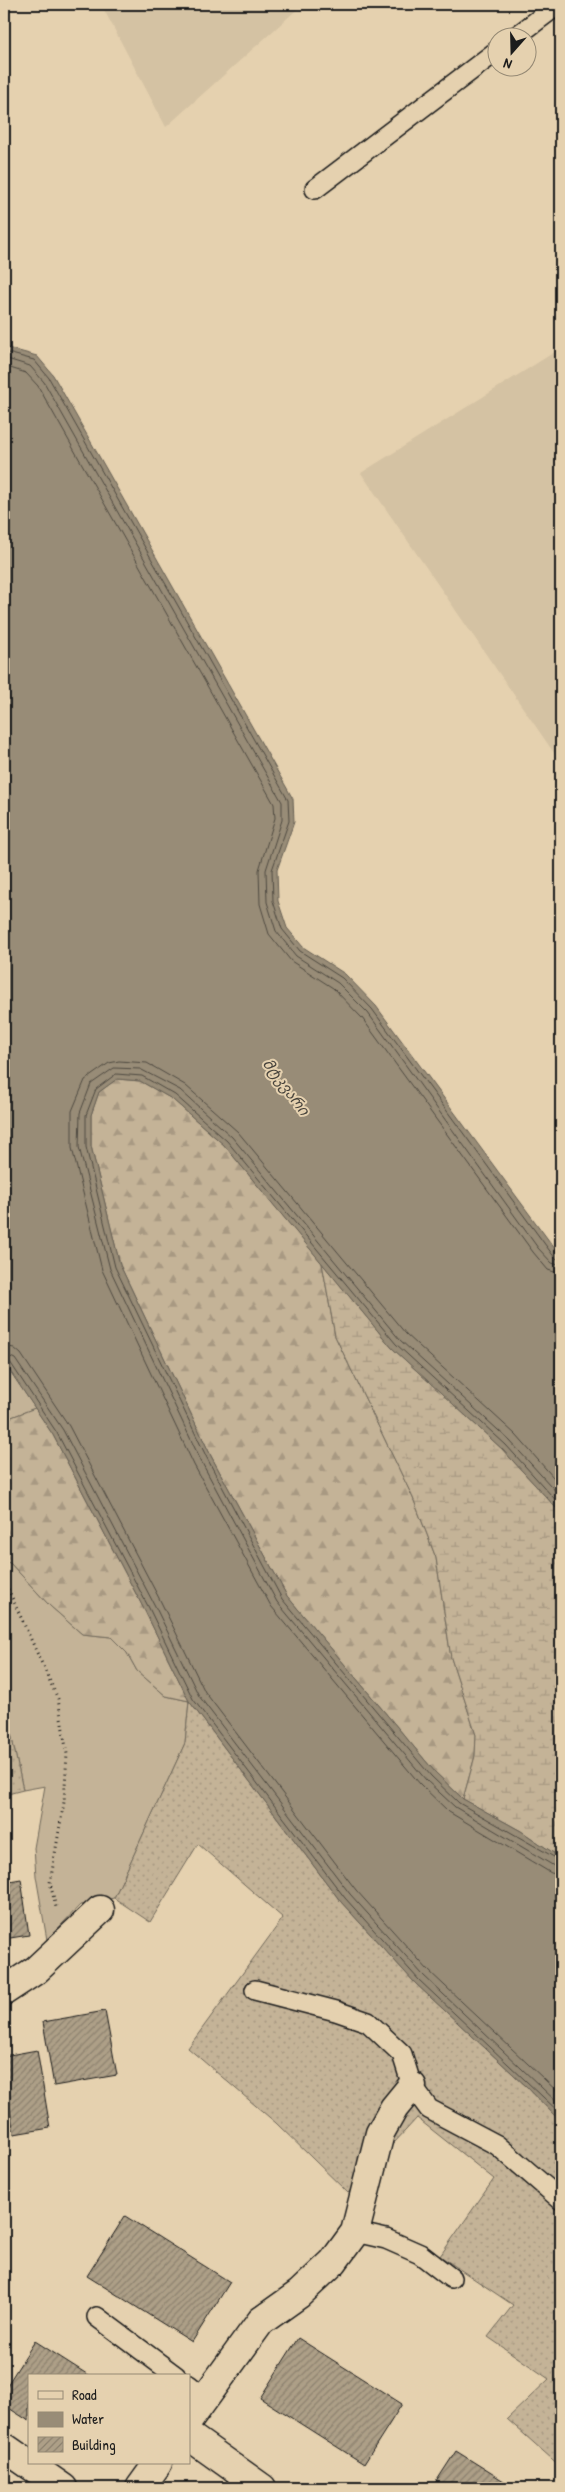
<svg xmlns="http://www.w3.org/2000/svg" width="565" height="2492" font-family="'Patrick Hand','Noto Sans Georgian',sans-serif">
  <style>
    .built { fill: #d4c2a3 }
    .grass { fill: #c4b397; stroke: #70685a }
    .forest { fill: url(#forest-firs); stroke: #70685a }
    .wetland { fill: url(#wetland-marsh); stroke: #70685a }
    .garden { fill: url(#garden-dots); stroke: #70685a }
    .water { fill: #988c77; stroke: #665f53 }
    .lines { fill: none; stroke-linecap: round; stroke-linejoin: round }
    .shore { stroke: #4e4940; stroke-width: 1 }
    .building { fill: url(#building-hatch); stroke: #1c1c1c }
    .lane-casing { stroke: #1c1c1c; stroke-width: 22 }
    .street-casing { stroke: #1c1c1c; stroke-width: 31 }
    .path { stroke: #1c1c1c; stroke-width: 3; stroke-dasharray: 1 4; stroke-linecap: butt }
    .lane { stroke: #e5d1af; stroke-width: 19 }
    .street { stroke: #e5d1af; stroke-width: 28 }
    .labels { text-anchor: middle; stroke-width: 4; stroke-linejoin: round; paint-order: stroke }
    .water-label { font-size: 15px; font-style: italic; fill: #47433c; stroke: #e5d1af }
  </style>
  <defs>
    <pattern id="forest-firs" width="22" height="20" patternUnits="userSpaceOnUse" patternTransform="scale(1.25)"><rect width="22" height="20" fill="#c4b397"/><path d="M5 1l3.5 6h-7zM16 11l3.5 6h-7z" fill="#a89982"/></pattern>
    <pattern id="wetland-marsh" width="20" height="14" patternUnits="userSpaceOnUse" patternTransform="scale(1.25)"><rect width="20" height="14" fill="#c4b397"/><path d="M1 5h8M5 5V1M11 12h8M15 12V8" fill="none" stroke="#a89982"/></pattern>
    <pattern id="garden-dots" width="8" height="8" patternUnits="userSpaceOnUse" patternTransform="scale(1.25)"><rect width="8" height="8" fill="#c4b397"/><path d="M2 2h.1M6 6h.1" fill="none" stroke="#a89982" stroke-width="1.8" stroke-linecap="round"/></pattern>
    <pattern id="building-hatch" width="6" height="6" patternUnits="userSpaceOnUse" patternTransform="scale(1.25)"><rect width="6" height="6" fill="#ad9f87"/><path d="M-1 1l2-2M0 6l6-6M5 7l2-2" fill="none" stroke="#8c816e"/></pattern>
  </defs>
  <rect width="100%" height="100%" fill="#e5d1af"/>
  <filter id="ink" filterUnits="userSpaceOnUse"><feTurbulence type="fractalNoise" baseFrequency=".02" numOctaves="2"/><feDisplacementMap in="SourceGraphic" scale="10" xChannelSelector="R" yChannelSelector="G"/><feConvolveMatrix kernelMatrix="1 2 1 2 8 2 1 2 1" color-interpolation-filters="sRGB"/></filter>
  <g filter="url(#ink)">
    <path class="built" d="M101,4H303L166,127Z
      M561,348V763L361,473Z"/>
    <path class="grass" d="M4,1362L35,1408L4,1420Z
      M4,1561L10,1563L50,1606L82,1634L111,1637L127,1653L137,1671L166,1696L189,1701L185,1743L114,1898L80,1905L47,1940L36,1876L34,1848L45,1786L23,1790L4,1701Z"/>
    <path class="forest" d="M117,1079L140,1081L172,1099L224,1145L322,1263L335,1336L413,1498L436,1558L451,1658L476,1735L475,1756L463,1799L435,1772L287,1596L211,1456L120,1265L91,1146V1115L99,1092Z
      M35,1408L53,1435L145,1611L189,1701L166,1696L137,1671L127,1653L111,1637L82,1634L50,1606L10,1563L4,1561V1420Z"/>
    <path class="wetland" d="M322,1263L392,1348L502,1449L558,1510L561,1518V1858L521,1831L463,1799L475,1756L476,1735L451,1658L436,1558L413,1498L335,1336Z"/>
    <path class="garden" d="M4,1701L23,1790L4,1795Z
      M189,1701L341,1902L415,1983L526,2086L561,2122V2467L507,2419L549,2379L488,2337L513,2305L440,2256L494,2179L417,2118L348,2193L276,2123L188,2048L283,1918L198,1844L150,1922L114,1898L185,1743Z"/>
    <path class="water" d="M4,347L37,356L53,375L293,799L294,822L277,870L278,901L287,928L303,947L345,974L376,1006L561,1257V1518L558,1510L502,1449L392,1348L224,1145L172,1099L140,1081L117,1079L99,1092L91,1115V1146L120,1265L211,1456L287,1596L435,1772L463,1799L521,1831L561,1858V2122L526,2086L415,1983L341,1902L189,1701L145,1611L53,1435L4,1362Z"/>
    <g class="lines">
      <path class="shore" d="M4,352L34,360L49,378L288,800L289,821L272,870L273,901L282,929L300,951L342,978L372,1009L555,1258L561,1260
        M4,358L30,366L44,382L282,802V820L266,870L267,902L276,931L296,956L338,983L368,1013L538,1248L552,1263L561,1266
        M4,366L26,373L38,386L274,804L275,818L259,870L260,904L269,934L291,961L333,988L362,1018L533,1252L548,1270L561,1274
        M4,1346L14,1348L21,1354L69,1426L161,1602L205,1692L356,1890L428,1970L561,2095
        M4,1354L15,1359L63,1430L155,1606L199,1696L350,1894L423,1975L561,2106
        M4,1360L10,1362L57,1433L149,1608L193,1699L345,1898L419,1980L561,2114
        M561,1486L516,1435L406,1334L238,1132L185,1085L147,1063L119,1061L109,1063L85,1080L72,1111V1148L102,1270L194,1465L271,1606L420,1784L449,1812L551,1873L561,1875
        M561,1497L510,1441L400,1340L232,1137L180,1090L140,1069L114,1068L91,1084L80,1113L79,1147L110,1269L201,1461L277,1602L426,1780L455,1807L554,1866L561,1867
        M561,1506L506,1445L396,1344L227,1141L175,1095L142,1076L116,1074L96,1089L86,1115V1147L115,1267L207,1458L282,1599L431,1776L459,1803L561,1861"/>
    </g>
    <path class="building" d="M21,1879L29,1935L4,1939V1882Z
      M105,2011L117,2075L54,2086L43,2022Z
      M37,2050L50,2128L14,2134L4,2072V2056Z
      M125,2216L230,2282L192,2342L87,2276Z
      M298,2338L402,2404L364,2464L260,2398Z
      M35,2341L90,2376H29V2421L4,2405V2390Z
      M456,2451L515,2488H432Z"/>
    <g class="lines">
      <g class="lane-casing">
        <path id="lane" d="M514,38L559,4
          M315,189L498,50
          M255,1990L336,2011L368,2022L402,2054L412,2086L429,2109L497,2145L561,2200
          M355,2232L386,2239L420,2254L451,2278
          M97,2317L176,2376
          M189,2385L205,2398"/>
      </g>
      <g class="street-casing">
        <path id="street" d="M4,1991L36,1970L100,1910
          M189,2420L261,2321L299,2294L333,2262L355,2232L380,2133L394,2108L412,2086
          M189,2436L262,2488
          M4,2447L63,2488
          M140,2488L158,2463"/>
      </g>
      <path class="path" d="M4,1580L58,1699L67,1754L64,1802L50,1883L56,1907"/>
      <use href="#lane" class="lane"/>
      <use href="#street" class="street"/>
    </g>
  </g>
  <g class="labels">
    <g class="water-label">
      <text transform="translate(286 1087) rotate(53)" y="5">მტკვარი</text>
    </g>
  </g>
  <rect width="565" height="2492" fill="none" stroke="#e5d1af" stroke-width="20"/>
  <rect x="10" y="10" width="545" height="2472" fill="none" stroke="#1c1c1c" stroke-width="2" filter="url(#ink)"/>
  <rect x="28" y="2374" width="162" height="90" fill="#e5d1af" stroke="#958974"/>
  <rect x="38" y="2391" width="25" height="8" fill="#e5d1af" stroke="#958974"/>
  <text x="72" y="2400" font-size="15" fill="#1c1c1c">Road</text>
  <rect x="38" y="2412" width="25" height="15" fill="#988c77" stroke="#958974"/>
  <text x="72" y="2424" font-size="15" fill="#1c1c1c">Water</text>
  <rect x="38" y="2437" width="25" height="15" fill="url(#building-hatch)" stroke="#958974"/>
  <text x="72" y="2450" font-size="15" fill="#1c1c1c">Building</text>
  <g transform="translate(512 52) rotate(200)"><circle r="24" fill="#e5d1af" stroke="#958974"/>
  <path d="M0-4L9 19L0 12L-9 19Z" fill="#1c1c1c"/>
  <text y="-8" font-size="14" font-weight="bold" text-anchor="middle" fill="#1c1c1c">N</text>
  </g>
</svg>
